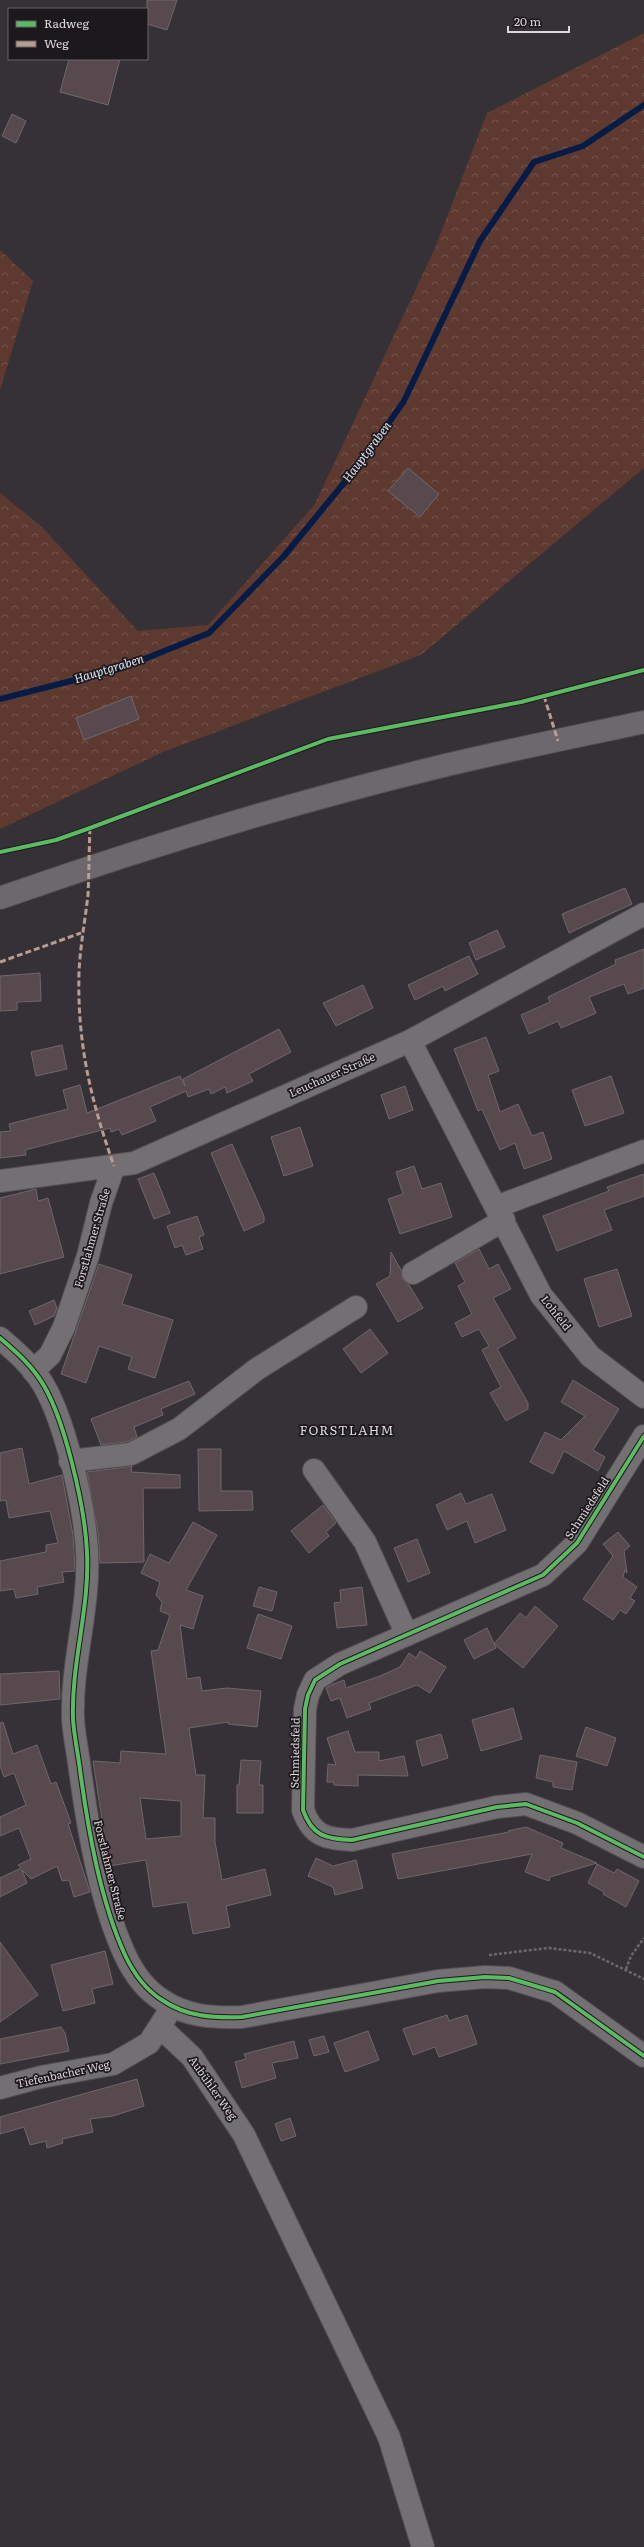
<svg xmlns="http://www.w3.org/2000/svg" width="644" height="2547" font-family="Literata,serif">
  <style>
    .forest { fill: url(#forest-crowns) }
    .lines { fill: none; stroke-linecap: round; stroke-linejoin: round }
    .stream { stroke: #061b46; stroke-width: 6 }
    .building { fill: #58494f; stroke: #6e686b; fill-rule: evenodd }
    .minor-casing { stroke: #534f53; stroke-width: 24 }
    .major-casing { stroke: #534f53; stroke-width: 24 }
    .path { stroke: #6d686c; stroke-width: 2.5; stroke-dasharray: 3 2; stroke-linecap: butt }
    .minor { stroke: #736f72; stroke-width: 22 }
    .major { stroke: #6c686e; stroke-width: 22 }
    .quiet { stroke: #b99d93; stroke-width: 3; stroke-dasharray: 6 3; stroke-linecap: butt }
    .cycleway-casing { stroke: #1d181c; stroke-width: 6 }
    .cycleway { stroke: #5cba63; stroke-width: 4 }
    .labels { text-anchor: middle; stroke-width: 3.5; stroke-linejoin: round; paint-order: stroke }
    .street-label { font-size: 11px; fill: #dcd6db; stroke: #1d181c }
    .water-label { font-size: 12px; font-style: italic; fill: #d9e3f3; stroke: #1d181c }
    .quarter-label { font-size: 13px; letter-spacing: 1px; fill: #dcd6db; stroke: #1d181c }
  </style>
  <defs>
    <pattern id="forest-crowns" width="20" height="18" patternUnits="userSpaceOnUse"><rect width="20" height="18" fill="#5d3930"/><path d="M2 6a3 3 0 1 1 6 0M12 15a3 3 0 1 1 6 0" fill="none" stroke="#74554d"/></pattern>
  </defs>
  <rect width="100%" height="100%" fill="#363136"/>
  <path class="forest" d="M644,33V468L421,655L163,752L0,829V493L41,526L138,631L208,625L315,504L435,248L487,113Z
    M0,250L33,281L0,390Z"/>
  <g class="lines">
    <path class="stream" d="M0,699L122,668L209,633L284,556L362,461L404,401L480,241L534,162L583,146L644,105"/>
  </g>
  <path class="building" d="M147,0H177L167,30L147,24Z
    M69,59H120L108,105L60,92Z
    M12,114L26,121L16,143L2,136Z
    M408,468L439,494L420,517L388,491Z
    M131,696L139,719L84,740L76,718Z
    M625,888L632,904L569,933L562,914Z
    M497,930L505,947L476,960L469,943Z
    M644,949V988L628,994L624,984L589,997L596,1013L561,1028L558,1021L529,1034L521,1015L550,1002L548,997L616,964L615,960Z
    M469,956L478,974L445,991L443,986L415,1000L408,985Z
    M40,973L41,1001L17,1002V1010L0,1011V976Z
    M363,985L373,1008L336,1026L323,1003Z
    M279,1029L291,1052L249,1074L253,1081L227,1093L225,1087L211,1094L209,1089L188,1097L186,1091L150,1107L156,1121L122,1135L119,1129L111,1132L110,1128L25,1150L26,1155L0,1158V1132L11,1131L9,1124L68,1109L63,1090L80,1085L87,1113L180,1076L185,1086L183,1079Z
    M486,1037L499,1071L488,1075L500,1112L518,1104L532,1136L543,1132L552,1159L524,1169L515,1143L500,1150L482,1109L478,1111L454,1049Z
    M62,1045L67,1069L36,1076L31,1052Z
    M611,1076L624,1113L585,1126L572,1090Z
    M405,1086L413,1110L389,1119L381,1095Z
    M300,1127L313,1166L284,1176L271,1137Z
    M232,1144L264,1216V1222L244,1231L211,1153Z
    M414,1166L422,1189L441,1183L452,1217L400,1234L388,1199L403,1194L396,1172Z
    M154,1173L170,1213L154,1219L138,1179Z
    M644,1174V1196L604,1210L612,1230L557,1251L543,1216L609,1191L607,1187Z
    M36,1189L38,1201L48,1198L64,1257L0,1274V1198Z
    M197,1216L204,1235L199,1237L203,1249L186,1255L182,1245L175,1248L167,1226Z
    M479,1249L489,1269L498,1264L511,1289L493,1298L516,1338L497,1349L528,1403V1409L506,1421L490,1393L501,1387L482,1350L489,1346L479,1329L462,1337L455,1323L472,1314L458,1286L465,1282L455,1263Z
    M391,1252L401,1270L402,1279L409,1285L423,1308L398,1322L376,1284L390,1276Z
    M99,1264L132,1275L122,1304L173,1320L155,1378L128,1369L132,1357L99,1346L86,1383L61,1374Z
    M617,1269L632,1316L599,1327L584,1279Z
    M54,1300L57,1308L54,1316L35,1325L29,1311Z
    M370,1329L388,1353L361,1373L343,1349Z
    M573,1380L619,1409L593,1450L605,1457L598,1471L564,1451L553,1474L530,1462L545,1432L561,1440L585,1416L561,1402Z
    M189,1381L195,1394L161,1409L163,1415L134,1427L137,1437L127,1442L101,1445L91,1419Z
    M22,1448L29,1484L62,1475L73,1535L75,1571L62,1572L64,1582L37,1587L38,1594L16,1598L14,1589L0,1591V1561L46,1552V1545L58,1543L50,1511L9,1518L6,1500L0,1501V1453Z
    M198,1449H221V1491H252L253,1510L199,1511Z
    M132,1466L131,1472L180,1475V1488H143L144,1562L100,1563L98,1532L87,1472Z
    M461,1493L466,1504L492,1494L506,1530L475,1543L467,1521L447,1530L436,1505Z
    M323,1505L336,1523L326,1532L329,1536L309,1553L291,1531Z
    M193,1522L217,1535L186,1590L203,1596L193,1629L180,1625L187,1679L200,1677L202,1691L227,1688L261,1691L257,1727L228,1724V1722L189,1728L196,1775H205L203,1818H215V1842L222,1880L265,1869L271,1895L226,1906L230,1927L193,1934L187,1902L153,1907L146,1860L109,1866L93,1761L120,1763L121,1751L166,1754L151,1651L158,1650L170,1615L160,1611L162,1602L156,1595L160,1582L141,1573L150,1554L169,1563ZM140,1798L181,1801V1836L146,1839Z
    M618,1532L630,1546L624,1551L627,1573L625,1570L623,1577L637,1587L630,1598L635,1601L626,1614L620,1610L613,1620L583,1599L613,1556L603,1544Z
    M417,1539L430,1573L408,1582L394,1548Z
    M259,1587L277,1592L272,1611L253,1606Z
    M362,1587L367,1625L337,1628L334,1603L341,1602L340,1590Z
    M535,1606L558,1626L523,1668L494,1644L520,1613L526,1618Z
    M258,1614L292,1626L281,1659L247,1648Z
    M487,1628L496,1648L474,1659L464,1640Z
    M420,1651L446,1667L430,1693L417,1685L369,1703L371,1709L347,1718L340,1698L331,1701L326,1688L331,1685L344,1680L346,1688L380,1676L400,1667L409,1653L416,1658Z
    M59,1671L60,1699L0,1705V1674Z
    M513,1708L522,1739L481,1751L472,1720Z
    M3,1722L13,1754L37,1745L51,1784L56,1782L71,1823L68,1824L90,1892L74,1897L69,1880L62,1881L57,1866L31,1879L22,1870L27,1883L0,1897V1878L21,1868L18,1865L31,1859L19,1828L0,1836V1817L26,1805L14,1773L4,1777L0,1766V1723Z
    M586,1727L616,1738L607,1766L576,1756Z
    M348,1731L355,1752H379V1761L404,1756L408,1776L358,1775V1786L334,1785V1782H327L328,1764L336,1765L327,1738Z
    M441,1734L448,1758L422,1766L416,1741Z
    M540,1755L577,1762L572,1790L553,1787V1782L536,1778Z
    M241,1760L261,1761L259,1785H263V1813H237V1785H239Z
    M526,1827L563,1843L561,1848L597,1863L550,1877L549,1881L525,1872L532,1854L398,1879L392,1854L509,1832L508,1831Z
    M316,1858L333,1866L356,1860L363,1888L335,1895L333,1887L308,1876Z
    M597,1864L614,1873L617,1869L639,1881L626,1907L603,1894L604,1892L588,1883Z
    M0,1942L38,1995L0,2022Z
    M105,1951L113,1984L92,1989L95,2003L63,2011L51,1965Z
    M447,2015L449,2021L467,2015L477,2044L439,2057L435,2047L413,2055L403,2029Z
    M61,2027L65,2033L69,2051L0,2064V2039Z
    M368,2031L379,2060L345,2072L334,2043Z
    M324,2036L329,2052L314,2056L309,2040Z
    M294,2041L298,2058L272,2063L276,2078L242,2088L235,2062L246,2059L244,2054Z
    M137,2079L144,2106L113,2116L90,2119L93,2132L62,2139L63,2143L47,2148L46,2141L30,2145L24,2127L0,2134V2117Z
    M290,2118L296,2136L281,2141L275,2124Z"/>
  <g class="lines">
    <g class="minor-casing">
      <path id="minor" d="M410,1041L541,1295L590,1356L644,1397
        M0,1181L134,1163L410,1041L644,914
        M496,1207L644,1151
        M413,1273L504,1220
        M0,1338C14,1350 28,1362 39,1378C64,1413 85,1508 87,1552C90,1608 71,1663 73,1719C74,1736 78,1753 80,1770C88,1829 100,1900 125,1955C133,1972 146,1990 162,2000C187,2017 214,2018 242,2017L438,1981L485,1977L509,1978L555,1992L644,2056
        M33,1371L50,1355L64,1327L88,1256L101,1203L114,1166
        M644,1436L577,1543L543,1575L340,1664L315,1680L308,1695L305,1709L303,1810C312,1836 326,1839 352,1840L497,1807L526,1804L577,1823L644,1857
        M70,1461L131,1454L179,1429L257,1369L356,1307
        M314,1470L365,1542L407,1635
        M160,2027L192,2057L244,2135L389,2437L423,2547
        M0,2088L41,2077L113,2064L149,2043L167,2015"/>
    </g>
    <g class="major-casing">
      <path id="major" d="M0,898C143,848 287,804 434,768C504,751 574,737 644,722"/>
    </g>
    <path class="path" d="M489,1955L549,1948L590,1953L644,1979
      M626,1969L631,1956L644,1938"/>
    <use href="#minor" class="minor"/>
    <use href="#major" class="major"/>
    <path class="quiet" d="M544,696L558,741
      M90,828C89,851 89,873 88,895C85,921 80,947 79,973C77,1043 91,1101 114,1166
      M0,962L81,933"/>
    <g class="cycleway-casing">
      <path id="cycleway" d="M0,852L56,840L90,828L328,739L521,702L644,670
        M0,1338C14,1350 28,1362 39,1378C64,1413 85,1508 87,1552C90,1608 71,1663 73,1719C74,1736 78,1753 80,1770C88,1829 100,1900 125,1955C133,1972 146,1990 162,2000C187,2017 214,2018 242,2017L438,1981L485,1977L509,1978L555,1992L644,2056
        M644,1436L577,1543L543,1575L340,1664L315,1680L308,1695L305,1709L303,1810C312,1836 326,1839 352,1840L497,1807L526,1804L577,1823L644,1857"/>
    </g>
    <use href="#cycleway" class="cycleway"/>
  </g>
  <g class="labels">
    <g class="street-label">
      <text transform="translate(332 1075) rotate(-24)" y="4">Leuchauer Straße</text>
      <text transform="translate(92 1238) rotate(-74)" y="4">Forstlahmer Straße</text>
      <text transform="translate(556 1313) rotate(52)" y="4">Lohfeld</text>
      <text transform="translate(587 1508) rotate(-57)" y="4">Schmiedsfeld</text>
      <text transform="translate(295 1753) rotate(-89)" y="4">Schmiedsfeld</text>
      <text transform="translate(110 1870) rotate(76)" y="4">Forstlahmer Straße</text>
      <text transform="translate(63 2074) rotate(-12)" y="4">Tiefenbacher Weg</text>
      <text transform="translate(213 2088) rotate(55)" y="4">Aubühler Weg</text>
    </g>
    <g class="water-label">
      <text transform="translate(367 452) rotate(-53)" y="4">Hauptgraben</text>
      <text transform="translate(109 669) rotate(-17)" y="4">Hauptgraben</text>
    </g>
    <g class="quarter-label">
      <text x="347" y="1435">FORSTLAHM</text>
    </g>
  </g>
  <rect x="8" y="8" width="140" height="52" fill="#1d181c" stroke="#696468"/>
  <rect x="16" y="21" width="20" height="6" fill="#5cba63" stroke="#696468"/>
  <text x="44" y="28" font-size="12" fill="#dcd6db">Radweg</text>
  <rect x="16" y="41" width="20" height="6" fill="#b99d93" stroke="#696468"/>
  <text x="44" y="48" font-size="12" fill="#dcd6db">Weg</text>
  <path d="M508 26v6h61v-6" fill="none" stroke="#dcd6db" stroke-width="2"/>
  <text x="514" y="26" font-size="12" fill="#dcd6db" stroke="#1d181c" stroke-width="3" paint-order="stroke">20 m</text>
</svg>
